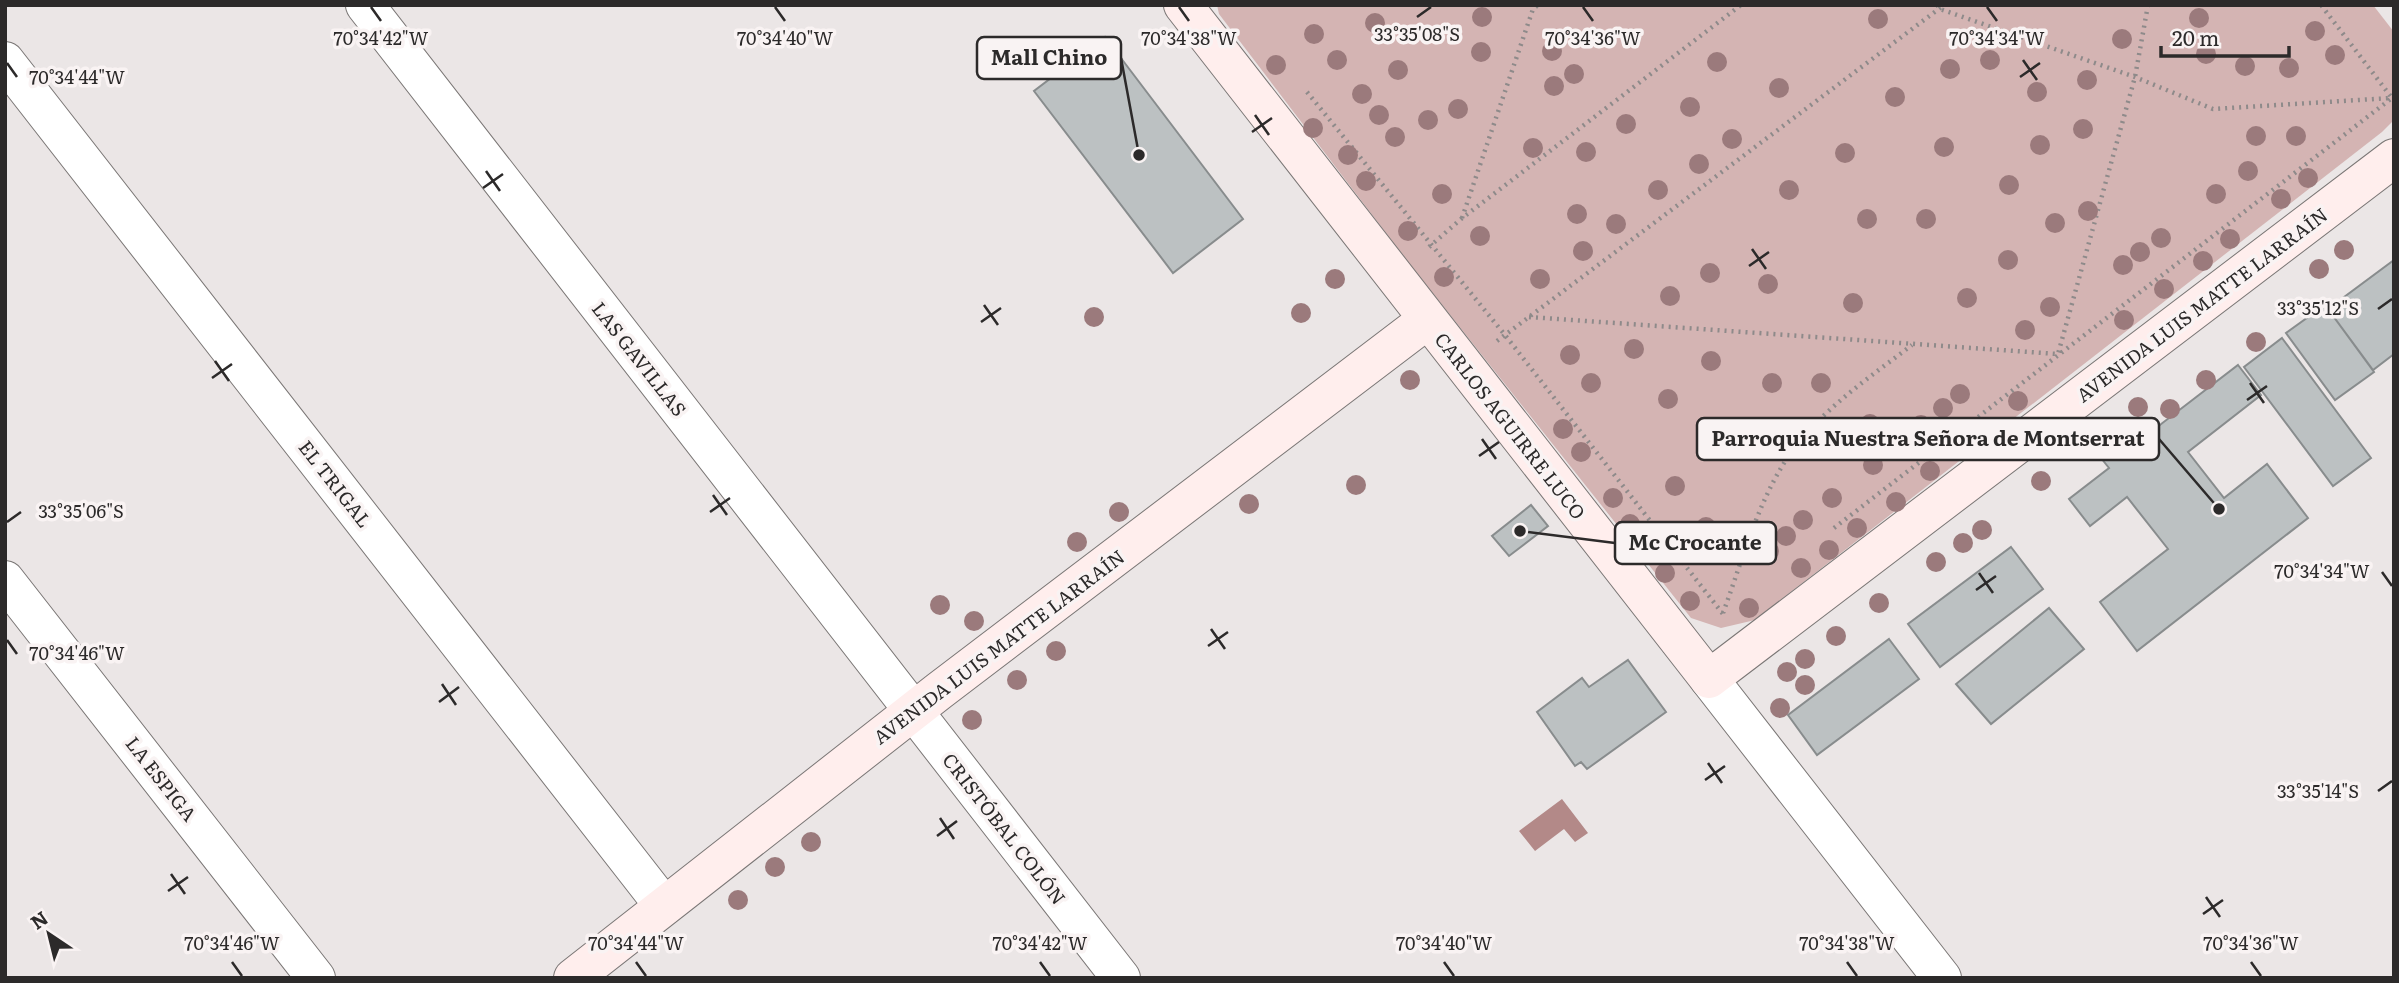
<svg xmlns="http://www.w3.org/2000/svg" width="2399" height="983" font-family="Literata,serif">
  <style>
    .green { fill: #d4b4b3 }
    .water { fill: #b38988 }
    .building { fill: #bcc1c2; stroke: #888c8d; stroke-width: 2 }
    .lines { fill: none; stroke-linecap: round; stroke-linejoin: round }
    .street-casing { stroke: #7a7675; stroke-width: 40 }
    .secondary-casing { stroke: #7a7675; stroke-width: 40 }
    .path { stroke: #8e8a8a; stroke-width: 4.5; stroke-dasharray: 2 5; stroke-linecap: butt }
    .street { stroke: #fff; stroke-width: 38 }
    .secondary { stroke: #ffeeed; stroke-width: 38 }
    .tree { fill: #9b7a7c }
    .ticks { fill: none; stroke: #2c2a2a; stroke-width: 2.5 }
    .labels { text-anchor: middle; stroke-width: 7; stroke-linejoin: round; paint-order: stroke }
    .street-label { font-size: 19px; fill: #2c2a2a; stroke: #f9f3f3 }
    .ticks-label { font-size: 18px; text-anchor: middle; fill: #2c2a2a; stroke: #f9f3f3; stroke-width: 7; stroke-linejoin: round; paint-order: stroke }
    .leader { fill: none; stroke: #2c2a2a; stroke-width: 2.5 }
    .callout-dot { fill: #2c2a2a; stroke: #f9f3f3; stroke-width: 2.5 }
    .callout { fill: #f9f3f3; stroke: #2c2a2a; stroke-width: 2.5 }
    .callout-label { font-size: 21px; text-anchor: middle; font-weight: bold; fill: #2c2a2a }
  </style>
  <rect width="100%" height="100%" fill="#ebe6e6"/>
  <path class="green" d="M1217,5H2373L2394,32V120L2382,132L1755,620L1721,628L1691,618L1408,262L1219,14Z"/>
  <path class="water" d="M1562,799L1588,833L1575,842L1564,829L1535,851L1519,831Z"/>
  <path class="building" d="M1105,37L1243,219L1173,273L1034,91Z
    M2394,260V354L2373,370L2328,309Z
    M2325,305L2374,372L2335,400L2286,333Z
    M2282,338L2371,458L2333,486L2244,367Z
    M2238,365L2261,395L2188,452L2224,498L2267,464L2308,518L2137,651L2100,602L2168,549L2127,497L2090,526L2069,499L2109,468L2101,458L2150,421L2156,428Z
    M1531,505L1548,526L1509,556L1492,536Z
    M2011,547L2043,589L1940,667L1908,624Z
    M2049,608L2084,649L1991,724L1956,684Z
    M1889,639L1919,679L1817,755L1788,715Z
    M1628,660L1666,712L1587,769L1581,762L1575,766L1537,712L1582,678L1589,687Z"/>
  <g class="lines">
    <g class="street-casing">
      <path id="street" d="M365,5L1121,978
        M5,61L664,906
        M5,580L316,978
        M1709,679L1942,978"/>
    </g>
    <g class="secondary-casing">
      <path id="secondary" d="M1183,5L1709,679L2394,158
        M573,978L939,691L1427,320"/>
    </g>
    <path class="path" d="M1937,5L1940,9L2135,77L2213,109L2391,98
      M1307,92L1505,335L1723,614L1725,612
      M1462,218L1533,9L1538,5
      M1429,247L1461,219L1741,5
      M1529,317L2058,354L2135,77L2148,5
      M1497,341L1944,5
      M1834,528L2392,98L2321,5
      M1723,613C1743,559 1758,499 1792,451C1824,408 1870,377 1912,345"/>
    <use href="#street" class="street"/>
    <use href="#secondary" class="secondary"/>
  </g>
  <g class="tree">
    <circle cx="1482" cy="17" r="10"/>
    <circle cx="2199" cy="18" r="10"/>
    <circle cx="1878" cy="19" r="10"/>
    <circle cx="1375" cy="23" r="10"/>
    <circle cx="2315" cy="31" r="10"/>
    <circle cx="1314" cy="34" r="10"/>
    <circle cx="2122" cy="39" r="10"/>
    <circle cx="1552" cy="51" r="10"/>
    <circle cx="1481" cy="52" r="10"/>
    <circle cx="2206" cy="54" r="10"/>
    <circle cx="2335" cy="55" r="10"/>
    <circle cx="1337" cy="60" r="10"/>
    <circle cx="1990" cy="60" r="10"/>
    <circle cx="1717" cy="62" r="10"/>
    <circle cx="1276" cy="65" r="10"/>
    <circle cx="2245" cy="66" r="10"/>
    <circle cx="2289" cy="68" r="10"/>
    <circle cx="1950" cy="69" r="10"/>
    <circle cx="1398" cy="70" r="10"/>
    <circle cx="1574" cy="74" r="10"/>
    <circle cx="2087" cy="80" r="10"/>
    <circle cx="1554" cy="86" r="10"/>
    <circle cx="1779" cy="88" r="10"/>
    <circle cx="2037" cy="92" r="10"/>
    <circle cx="1362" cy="94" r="10"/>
    <circle cx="1895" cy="97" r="10"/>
    <circle cx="1690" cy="107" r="10"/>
    <circle cx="1458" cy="109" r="10"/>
    <circle cx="1379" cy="115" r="10"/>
    <circle cx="1428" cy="120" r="10"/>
    <circle cx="1626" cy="124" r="10"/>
    <circle cx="1313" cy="128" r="10"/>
    <circle cx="2083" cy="129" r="10"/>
    <circle cx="2256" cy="136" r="10"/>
    <circle cx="2296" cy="136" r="10"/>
    <circle cx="1395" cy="137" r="10"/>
    <circle cx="1732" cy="139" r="10"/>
    <circle cx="2040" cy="145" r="10"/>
    <circle cx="1944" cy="147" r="10"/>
    <circle cx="1533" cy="148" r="10"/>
    <circle cx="1586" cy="152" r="10"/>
    <circle cx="1845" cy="153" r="10"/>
    <circle cx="1348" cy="155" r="10"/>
    <circle cx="1699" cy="164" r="10"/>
    <circle cx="2248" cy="171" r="10"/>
    <circle cx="2308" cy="178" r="10"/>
    <circle cx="1366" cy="181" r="10"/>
    <circle cx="2009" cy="185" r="10"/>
    <circle cx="1658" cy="190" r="10"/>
    <circle cx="1789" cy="190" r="10"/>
    <circle cx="1442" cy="194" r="10"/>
    <circle cx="2216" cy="194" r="10"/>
    <circle cx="2281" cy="199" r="10"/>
    <circle cx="2088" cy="211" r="10"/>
    <circle cx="1577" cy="214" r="10"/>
    <circle cx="1867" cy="219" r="10"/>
    <circle cx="1926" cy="219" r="10"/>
    <circle cx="2055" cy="223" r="10"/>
    <circle cx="1616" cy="224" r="10"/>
    <circle cx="1408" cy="231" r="10"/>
    <circle cx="1480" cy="236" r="10"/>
    <circle cx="2161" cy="238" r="10"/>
    <circle cx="2230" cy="239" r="10"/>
    <circle cx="2344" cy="250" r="10"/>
    <circle cx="1583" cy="251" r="10"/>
    <circle cx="2140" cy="252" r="10"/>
    <circle cx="2008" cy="260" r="10"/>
    <circle cx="2203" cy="261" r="10"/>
    <circle cx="2123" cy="265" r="10"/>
    <circle cx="2319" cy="269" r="10"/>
    <circle cx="1710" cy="273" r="10"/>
    <circle cx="1444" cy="277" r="10"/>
    <circle cx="1335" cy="279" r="10"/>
    <circle cx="1540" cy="279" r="10"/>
    <circle cx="1768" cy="284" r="10"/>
    <circle cx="2164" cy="289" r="10"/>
    <circle cx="1670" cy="296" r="10"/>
    <circle cx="1967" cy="298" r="10"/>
    <circle cx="1853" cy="303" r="10"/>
    <circle cx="2050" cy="307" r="10"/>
    <circle cx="1301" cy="313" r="10"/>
    <circle cx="1094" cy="317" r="10"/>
    <circle cx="2124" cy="320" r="10"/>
    <circle cx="2025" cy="330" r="10"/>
    <circle cx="2256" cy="342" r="10"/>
    <circle cx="1634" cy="349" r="10"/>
    <circle cx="1570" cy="355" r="10"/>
    <circle cx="1711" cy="361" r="10"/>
    <circle cx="1410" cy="380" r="10"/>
    <circle cx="2206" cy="380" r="10"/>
    <circle cx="1591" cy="383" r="10"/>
    <circle cx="1772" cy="383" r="10"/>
    <circle cx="1821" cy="383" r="10"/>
    <circle cx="1960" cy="394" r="10"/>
    <circle cx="1668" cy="399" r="10"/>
    <circle cx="2018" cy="401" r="10"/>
    <circle cx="2138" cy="407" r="10"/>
    <circle cx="1943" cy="408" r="10"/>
    <circle cx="2170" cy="409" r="10"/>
    <circle cx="1870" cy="424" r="10"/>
    <circle cx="1921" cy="425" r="10"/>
    <circle cx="1563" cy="429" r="10"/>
    <circle cx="1581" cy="452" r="10"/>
    <circle cx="1873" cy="465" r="10"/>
    <circle cx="1930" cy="471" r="10"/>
    <circle cx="2041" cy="481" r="10"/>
    <circle cx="1356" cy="485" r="10"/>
    <circle cx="1675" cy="486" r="10"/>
    <circle cx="1613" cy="498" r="10"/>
    <circle cx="1832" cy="498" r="10"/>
    <circle cx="1896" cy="502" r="10"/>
    <circle cx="1249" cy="504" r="10"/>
    <circle cx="1119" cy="512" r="10"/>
    <circle cx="1803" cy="520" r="10"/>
    <circle cx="1630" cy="524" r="10"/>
    <circle cx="1706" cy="527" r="10"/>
    <circle cx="1857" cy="528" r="10"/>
    <circle cx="1982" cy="530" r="10"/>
    <circle cx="1786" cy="536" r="10"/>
    <circle cx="1077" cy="542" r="10"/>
    <circle cx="1963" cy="543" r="10"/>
    <circle cx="1829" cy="550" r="10"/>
    <circle cx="1769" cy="551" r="10"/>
    <circle cx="1936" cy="562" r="10"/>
    <circle cx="1801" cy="568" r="10"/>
    <circle cx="1665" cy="573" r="10"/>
    <circle cx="1690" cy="601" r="10"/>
    <circle cx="1879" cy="603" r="10"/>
    <circle cx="940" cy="605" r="10"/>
    <circle cx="1749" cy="608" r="10"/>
    <circle cx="974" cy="621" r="10"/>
    <circle cx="1836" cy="636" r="10"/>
    <circle cx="1056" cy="651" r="10"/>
    <circle cx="1805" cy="659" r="10"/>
    <circle cx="1787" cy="672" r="10"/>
    <circle cx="1017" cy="680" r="10"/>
    <circle cx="1805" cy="685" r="10"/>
    <circle cx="1780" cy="708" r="10"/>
    <circle cx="972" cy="720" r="10"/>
    <circle cx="811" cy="842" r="10"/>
    <circle cx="775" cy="867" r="10"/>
    <circle cx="738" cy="900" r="10"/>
  </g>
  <path class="ticks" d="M371,7L381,21M775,7L785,21M1179,7L1189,21M1583,7L1593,21M1987,7L1997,21M1417,17L1431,7M2023,60L2037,80M7,63L17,77M2020,77L2040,63M1255,115L1269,135M1252,132L1272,118M486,171L500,191M483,188L503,174M1752,249L1766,269M1749,266L1769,252M984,305L998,325M2378,309L2392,299M981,322L1001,308M215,361L229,381M212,378L232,364M2250,383L2264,403M2247,400L2267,386M1482,439L1496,459M1479,456L1499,442M713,495L727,515M710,512L730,498M7,522L21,512M2382,572L2392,586M1979,573L1993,593M1976,590L1996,576M1211,629L1225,649M7,640L17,654M1208,646L1228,632M442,684L456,705M439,702L459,687M1708,763L1722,783M1705,780L1725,766M2378,791L2392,781M940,818L954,839M937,836L957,821M171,874L185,894M168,891L188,877M2206,897L2220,917M2203,914L2223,900M232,962L242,976M636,962L646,976M1040,962L1050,976M1444,962L1454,976M1847,962L1857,976M2251,962L2261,976"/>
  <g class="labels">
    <g class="street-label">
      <text transform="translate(2202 305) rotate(-37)" y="7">AVENIDA LUIS MATTE LARRAÍN</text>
      <text transform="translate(639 359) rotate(52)" y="7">LAS GAVILLAS</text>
      <text transform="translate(1510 426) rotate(52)" y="7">CARLOS AGUIRRE LUCO</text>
      <text transform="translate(335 484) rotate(52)" y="7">EL TRIGAL</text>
      <text transform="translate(999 647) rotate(-37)" y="7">AVENIDA LUIS MATTE LARRAÍN</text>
      <text transform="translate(161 779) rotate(52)" y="7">LA ESPIGA</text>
      <text transform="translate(1004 829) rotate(52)" y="7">CRISTÓBAL COLÓN</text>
    </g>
  </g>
  <g class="ticks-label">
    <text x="1417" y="41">33°35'08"S</text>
    <text x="381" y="45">70°34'42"W</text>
    <text x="1189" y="45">70°34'38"W</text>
    <text x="785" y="45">70°34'40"W</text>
    <text x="1593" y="45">70°34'36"W</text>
    <text x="1997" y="45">70°34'34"W</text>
    <text x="77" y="84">70°34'44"W</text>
    <text x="2318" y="315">33°35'12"S</text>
    <text x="81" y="518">33°35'06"S</text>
    <text x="2322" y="578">70°34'34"W</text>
    <text x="77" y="660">70°34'46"W</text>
    <text x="2318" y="798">33°35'14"S</text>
    <text x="232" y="950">70°34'46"W</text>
    <text x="636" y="950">70°34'44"W</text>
    <text x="1040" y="950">70°34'42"W</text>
    <text x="1444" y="950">70°34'40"W</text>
    <text x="1847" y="950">70°34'38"W</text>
    <text x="2251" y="950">70°34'36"W</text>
  </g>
  <path class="leader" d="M1139 155L1121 58M2219 509L2159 439M1520 531L1615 543"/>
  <g class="callout-dot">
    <circle cx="1139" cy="155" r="7"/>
    <circle cx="2219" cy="509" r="7"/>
    <circle cx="1520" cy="531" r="7"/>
  </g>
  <g class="callout">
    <rect x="977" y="37" width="144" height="42" rx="7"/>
    <rect x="1697" y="418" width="462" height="42" rx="7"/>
    <rect x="1615" y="522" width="161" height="42" rx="7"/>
  </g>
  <g class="callout-label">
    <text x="1049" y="65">Mall Chino</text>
    <text x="1928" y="446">Parroquia Nuestra Señora de Montserrat</text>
    <text x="1695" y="550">Mc Crocante</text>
  </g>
  <rect width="2399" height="983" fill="none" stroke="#2c2a2a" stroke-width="14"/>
  <g transform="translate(49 934) rotate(325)" stroke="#f9f3f3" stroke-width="5" paint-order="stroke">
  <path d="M0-5L12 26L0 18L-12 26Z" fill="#2c2a2a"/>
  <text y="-10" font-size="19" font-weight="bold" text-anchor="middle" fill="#2c2a2a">N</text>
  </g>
  <path d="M2161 46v10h128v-10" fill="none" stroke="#2c2a2a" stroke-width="3.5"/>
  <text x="2172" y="46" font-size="21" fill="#2c2a2a" stroke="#f9f3f3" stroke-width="5" paint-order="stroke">20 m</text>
</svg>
